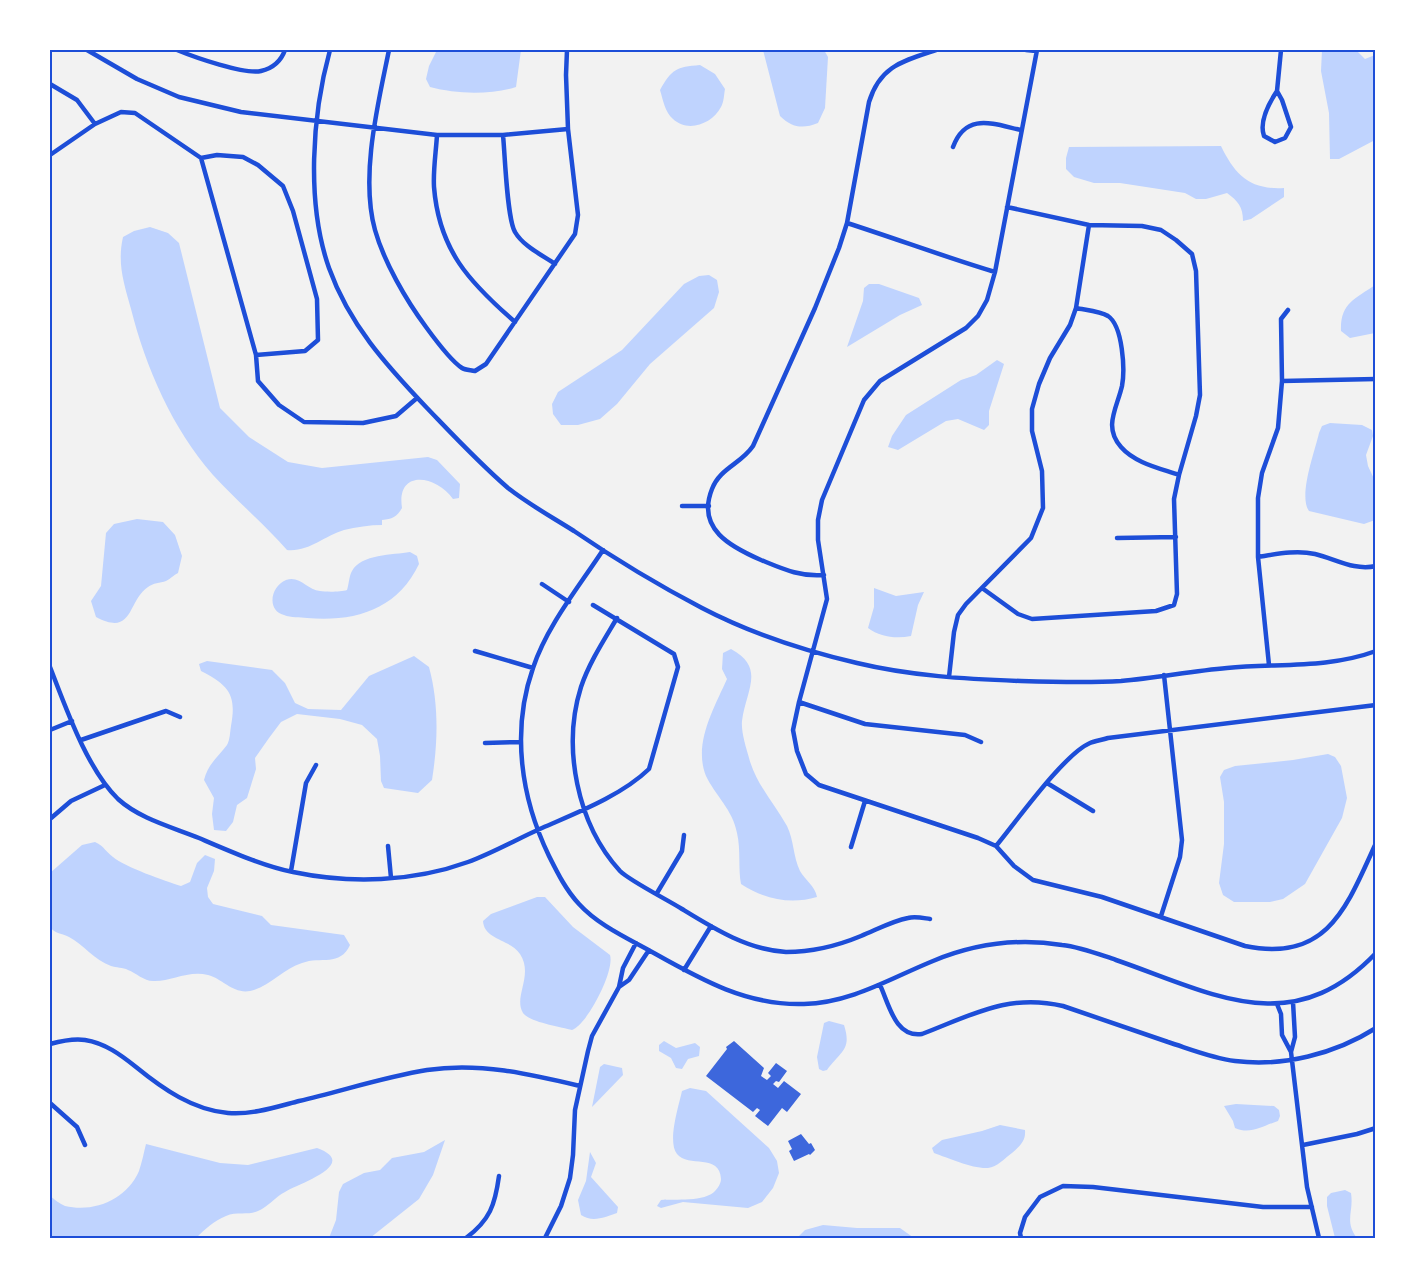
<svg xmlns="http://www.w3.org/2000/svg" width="1425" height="1288" font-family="'PT Sans Narrow',sans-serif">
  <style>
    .water { fill: #bfd3fe }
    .building { fill: #3d67dc }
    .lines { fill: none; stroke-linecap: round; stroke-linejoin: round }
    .minor { stroke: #1d4ed8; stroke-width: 4.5 }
    .neatline { fill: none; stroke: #1d4ed8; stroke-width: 2 }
  </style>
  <rect width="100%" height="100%" fill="#f2f2f2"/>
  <path class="water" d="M437,50H521L516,87C490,95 456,94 430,87L426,79L429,66Z
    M763,50H824L828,57L825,108L818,123C803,129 792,128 780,116Z
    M1322,50H1356L1365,59L1375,55V140L1339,159H1330L1329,113L1321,71Z
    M700,65L715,74L725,89C724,94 724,102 721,107C712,124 688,133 673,119C665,112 663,100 660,90C672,69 676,67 700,65Z
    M1221,146C1235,175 1250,190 1284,188V197L1251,219L1243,221C1243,207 1238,201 1227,193L1206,199H1196L1185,193L1120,183H1094L1074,177L1066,169V158L1069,147Z
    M150,227L168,233L179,243L220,408L249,437L288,462L322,468L428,457L437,460L460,484L459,498L453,499C436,475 396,469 402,508C397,517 392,519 382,520V525C370,525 356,527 344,530C324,536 309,552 287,550C264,524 237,501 213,475C172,428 146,368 131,309C124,283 117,264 123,237L134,231Z
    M709,275L717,280L719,292L714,308L650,364L617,404L600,419L578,425H561L553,414L552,404L558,392L622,350L684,284L699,276Z
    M869,284H879L919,298L922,305L900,315L847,347L863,301L864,288Z
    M1375,285V333L1350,338L1341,331C1340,303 1355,299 1375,285Z
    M997,360L1004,364L989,411V425L984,430L958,419L946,421L898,450L888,447L892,436L906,415L961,380L976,375Z
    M1330,423L1362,425L1372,430L1373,436L1366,455L1368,466L1375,481V520L1364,524L1309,511C1298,496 1315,451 1319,433L1322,426Z
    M137,519L163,522L175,535L182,556L178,573C174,575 170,579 166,581C160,583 153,583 148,587C127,601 134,637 96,617L91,601L101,586L106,533L114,524Z
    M410,552L417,556L419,564C397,610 355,622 307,618C300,617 291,618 284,615C266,610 271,586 286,580C300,575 307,590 320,591C326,592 341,592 347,590C349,584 349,576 352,571C361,554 393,555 410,552Z
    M874,588L896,596L924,592L918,605L911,636C896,639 880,637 868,628L874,607Z
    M731,649C766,668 746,690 742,721C741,732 746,747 749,758C756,784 774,803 787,826C794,840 793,857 800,871C805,880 815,886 817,897C790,905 764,899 741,884C738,868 741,850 737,833C733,810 715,795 706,776C693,744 714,708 727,679L722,669L723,653Z
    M414,656L429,667C439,704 438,742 432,780L418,793L384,788L381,781L380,756L377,739L362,725L340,719L297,714L281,722L269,738L255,758L256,769L247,798L237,805L233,822L226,831L214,830L212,814L214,798L204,780C208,764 218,757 227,745C230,740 230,732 231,726C237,694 228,685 201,671L199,664L207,661L272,670L285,683L295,703L308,709L341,710L369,676Z
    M1328,754L1335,757L1341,766L1347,798L1342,818L1305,884L1283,899L1270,902H1234L1223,895L1219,883L1224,844V802L1220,777L1224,770L1235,766L1293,760Z
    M95,842C105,847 105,851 113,857C125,867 165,881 181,886L190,882L197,863L205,855L215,859L214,871L207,888L208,897L213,904L262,916L271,925L344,935L350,945C340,967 321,956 302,963C283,969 269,987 250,991C233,994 223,979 208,975C188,970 170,982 153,981C144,981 136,973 128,970C123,967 116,968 111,966C94,960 84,945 69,937C62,933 55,934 50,927V873L82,845Z
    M537,897H545L573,927L610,955C615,971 587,1025 572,1030C561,1027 529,1022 523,1013C513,997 534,975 520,954C510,939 484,940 483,921L491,914Z
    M829,1021L844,1025C852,1050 841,1051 827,1070L823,1071L819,1069L817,1057L824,1023Z
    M664,1041L676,1048L695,1043L700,1047L699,1056L688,1059L682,1069L676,1068L671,1058L659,1051V1045Z
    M604,1064L622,1068L623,1075L592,1107L600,1067Z
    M690,1088L706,1091L769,1148L777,1161L779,1173L773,1188L762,1202L748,1208L683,1202L661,1208L657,1206L661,1200C675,1199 705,1202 715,1191C718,1188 721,1183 721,1179C720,1153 688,1168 677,1154C667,1142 679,1105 682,1091Z
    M1236,1104L1274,1106L1279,1110L1280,1116L1278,1121C1262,1126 1251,1135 1235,1128L1233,1121L1224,1106Z
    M1000,1125L1025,1130C1026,1141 1020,1146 1012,1153C1005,1158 997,1167 988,1168C973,1169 948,1158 934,1153L932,1148L942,1140L982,1131Z
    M445,1140L433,1175L419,1199L370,1238H329L336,1220L339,1192L343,1184L364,1173L380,1170L392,1158L424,1152Z
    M146,1144L220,1163L248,1165L317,1148C361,1164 298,1184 285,1192C275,1197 268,1207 258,1211C248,1216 236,1211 226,1216C214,1221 205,1229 196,1238H50V1196C54,1199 60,1204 65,1206C95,1213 127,1199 139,1171C142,1162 144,1152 146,1144Z
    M590,1152L596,1163L591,1177L618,1207L617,1213C605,1217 593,1223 581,1215L578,1200L586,1181Z
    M1345,1190L1351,1193C1354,1212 1344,1221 1357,1238H1335L1327,1206V1197L1331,1193Z
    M823,1225L857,1228H900L914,1238H797L805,1230Z"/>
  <path class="building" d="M734,1041L764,1068L761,1076L767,1080L771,1076L768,1073L776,1063L787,1071L779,1082L776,1081L773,1084L778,1088L784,1081L801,1094L787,1112L782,1108L768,1126L755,1116L760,1110L757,1108L753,1112L706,1076L727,1049L726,1047Z
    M801,1134L809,1144L811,1143L815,1150L810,1155L809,1154L794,1161L789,1151L792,1149L788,1141Z"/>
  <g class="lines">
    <path class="minor" d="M87,50L137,79L179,97L241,112L437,135H503L568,129
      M177,50C194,57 245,75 261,71C274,68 281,61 285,50
      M330,50C312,115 306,203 329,268C349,324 386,365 427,408C453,435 479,463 508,488C528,504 552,517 574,531C615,559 658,585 702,608C750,633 805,651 857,663C911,676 966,679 1021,681C1054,682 1088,683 1121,681C1156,678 1192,671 1227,668C1277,663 1327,669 1376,651
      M389,50C378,104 360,176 375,230C384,262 406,300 426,327C434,338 451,361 462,368C465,370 471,370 475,371L486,364L575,234L578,215L568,129L566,75L567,50
      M1026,50L1036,51
      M1037,50L995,272L987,300L978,316L966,328L880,381L864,400L822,500L818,520V540L827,599L799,702L793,730L797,751L806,774L819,785L978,838L996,846L1014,866L1033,880L1102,897L1245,946C1328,963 1347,906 1376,843
      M50,84L77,100L95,124
      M1277,91C1269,103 1259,122 1264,136L1275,142L1285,138L1291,127L1282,100L1277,91L1281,50
      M437,135C436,152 433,170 434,187C439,250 469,282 515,322
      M503,135C505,155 507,219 515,232C523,246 542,255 555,264
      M953,147C966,112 993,124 1021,130
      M50,155L95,124L121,112L135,113L201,158L256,355L258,381L279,405L304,422L363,423L396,416L417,398
      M201,158L217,155L243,157L258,165L283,186L293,211L317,299L318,340L305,351L256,355
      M847,223C897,239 945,257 995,272
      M1076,308C1085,310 1100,311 1108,316C1123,326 1125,370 1122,386C1117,408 1103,427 1121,447C1135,463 1159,468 1179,475
      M1282,381L1376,379
      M682,506H709
      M1117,538L1176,537
      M603,550C578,588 547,626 533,668C511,731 521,798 549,856C558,874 566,890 579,904C598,925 627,938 652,952C700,979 747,1006 804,1004C851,1003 891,978 933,961C974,944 1019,938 1062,945C1081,947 1098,954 1116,960C1212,993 1291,1042 1376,953
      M1258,557C1277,554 1296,550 1315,554C1336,559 1354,571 1376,566
      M824,575C800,577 783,569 761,560C731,547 696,529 712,489C720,468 741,464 753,446L815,308L839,248L847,223L869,102C880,66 903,61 936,50
      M542,584L569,602
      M982,588L1018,614L1032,619L1156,611L1174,605L1177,594L1174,499L1179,475L1196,416L1200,395L1196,271L1192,254L1176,240L1161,230L1142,226L1089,225L1007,207
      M617,618C604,640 589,663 581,687C562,747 577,824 620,871C630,881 668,900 682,909C713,928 748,950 786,952C812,952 837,946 861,936C876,930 892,921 908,918C915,916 923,918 930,919
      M475,651L533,668
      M1269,665L1258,557V498L1262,473L1278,428L1282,381L1281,319L1288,310
      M50,667C66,708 87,769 118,799C140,819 172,827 199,838C227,850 263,866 293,872C350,884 413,882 468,862C493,853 517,839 542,828C576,813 621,796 649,769L678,667L674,654L593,605
      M949,677L954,632L958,615L966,604L1031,538L1043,508L1042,471L1032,431V409L1039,384L1050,358L1070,325L1076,308L1089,225
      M799,702L865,724L965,735L981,742
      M50,730L72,721
      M81,740L166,711L180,717
      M485,743L521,742
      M1047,783L1093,811
      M50,819L71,801L105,785
      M388,846L391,878
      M996,846C1016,822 1064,754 1090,743C1095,741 1102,740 1108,738L1376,705
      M851,847L865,801
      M291,871L306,783L316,765
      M657,893L682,851L684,835
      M1161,916L1180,857L1182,840L1164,675
      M684,970L711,926
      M880,985C889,1004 895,1038 922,1034C972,1015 1008,993 1063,1006C1098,1018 1133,1030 1168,1042C1190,1049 1212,1058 1235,1061C1283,1067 1335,1054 1376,1028
      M619,987L629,980L649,950
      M1293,1002L1295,1037L1291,1052L1307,1187L1319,1238
      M1277,1004L1281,1014L1282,1035L1291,1052
      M50,1044C61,1041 73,1038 85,1040C105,1043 121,1055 136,1067C163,1089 193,1110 228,1113C252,1115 276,1107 299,1101C342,1091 384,1077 427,1070C479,1062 530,1074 580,1086
      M50,1103L77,1127L85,1145
      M1303,1145L1357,1134L1376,1128
      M466,1238C490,1220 495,1205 499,1176
      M545,1238L561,1206L570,1178L573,1155L575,1110L588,1051L592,1036L619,987L623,968L636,943
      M1021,1238L1020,1233L1025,1217L1040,1197L1063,1186L1093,1187L1263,1207H1312"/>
  </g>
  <rect width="1425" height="1288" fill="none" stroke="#ffffff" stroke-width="102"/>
  <rect x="51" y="51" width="1323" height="1186" class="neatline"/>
</svg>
